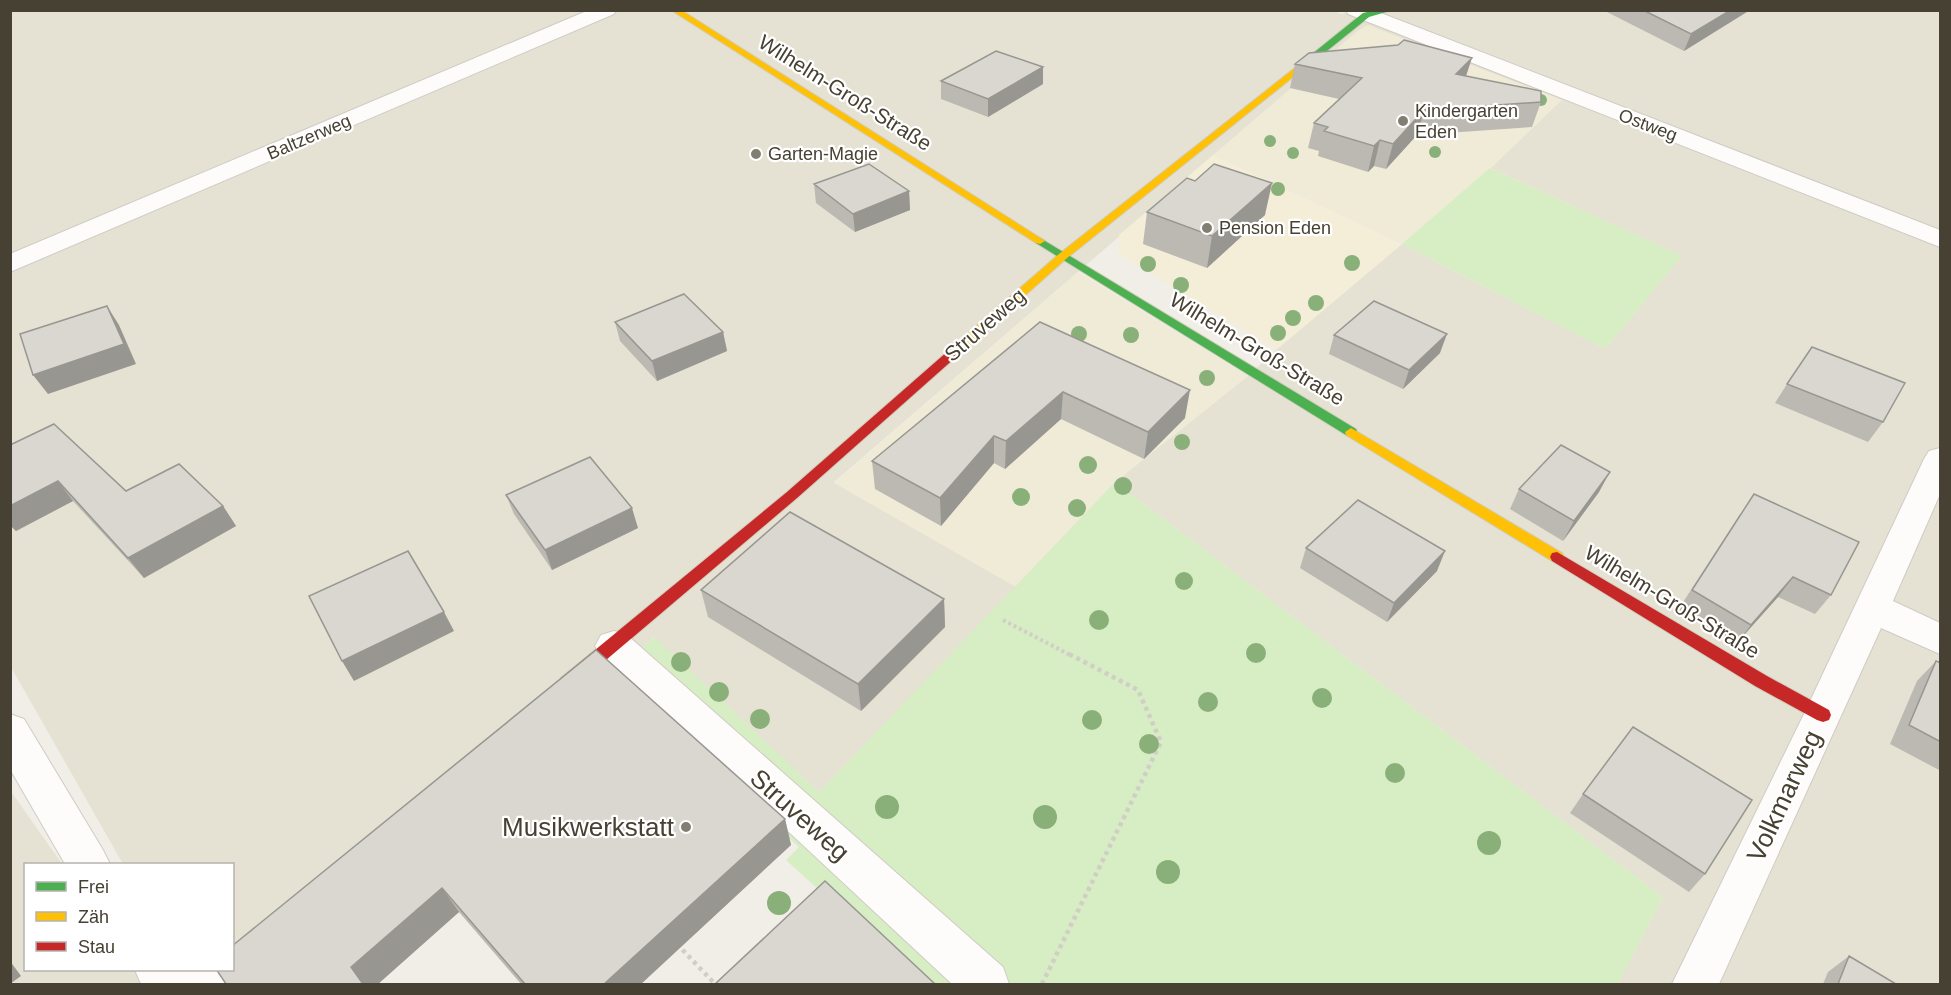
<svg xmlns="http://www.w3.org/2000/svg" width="1951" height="995" font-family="Arial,sans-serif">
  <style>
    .residential { fill: #e5e1d3 }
    .commercial { fill: #f4edd7 }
    .education { fill: #efebd7 }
    .green { fill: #d7edc3 }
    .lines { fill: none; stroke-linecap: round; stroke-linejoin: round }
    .street-casing { stroke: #ceccc4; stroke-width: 2 }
    .fast-casing { stroke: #d0cdbc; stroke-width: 2 }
    .slow-casing { stroke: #d0cdbc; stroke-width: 2 }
    .jam-casing { stroke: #d0cdbc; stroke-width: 2 }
    .path-far1 { stroke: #d1cec8; stroke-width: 4; stroke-dasharray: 3 3; stroke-linecap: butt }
    .path { stroke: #d1cec8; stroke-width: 4.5; stroke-dasharray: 4 4; stroke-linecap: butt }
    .street { fill: #fdfcfb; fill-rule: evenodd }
    .fast { fill: #4caf50; fill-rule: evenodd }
    .slow { fill: #ffc107; fill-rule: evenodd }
    .jam { fill: #c62828; fill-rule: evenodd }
    .tree { fill: #8ab079 }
    .wall { fill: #bbb9b2 }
    .shaded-wall { fill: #989691 }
    .building { fill: #d9d7cf; stroke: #989691; stroke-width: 1.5 }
    .poi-dot { fill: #827e71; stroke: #fff; stroke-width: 2 }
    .labels { text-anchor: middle; stroke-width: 4.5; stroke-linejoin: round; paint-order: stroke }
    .far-poi-label { font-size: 18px; fill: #464132; stroke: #fff; text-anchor: start }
    .far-street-label { font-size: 18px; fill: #464132; stroke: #fff }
    .street-label { font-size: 21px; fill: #464132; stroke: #fff }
    .near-street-label { font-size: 26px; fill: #464132; stroke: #fff }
    .near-poi-label { font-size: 26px; fill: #464132; stroke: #fff; text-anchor: end }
  </style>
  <rect width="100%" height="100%" fill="#f0eee6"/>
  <path class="residential" d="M1333,10L1341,14L1356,10L1940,11V984H1618L1663,897L1115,482L1248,376L1276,350L1402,244L1605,349L1681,256L1490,168L1561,100L1359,30L834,482L1016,587L819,792L654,637L241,984H205L192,970H232V864H123L11,667L10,11Z
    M10,790L62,864H26V970H135L145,984H11Z"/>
  <path class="commercial" d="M1213,155L1402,244L1276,350L1119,254V235Z"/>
  <path class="education" d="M1368,25L1562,100L1491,168L1682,256L1605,349L1402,244L1213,155L1359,30Z
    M1078,272L1248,376L1115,482L1016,587L834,483Z"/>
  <path class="green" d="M1490,168L1682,256L1605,349L1402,244Z
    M1115,482L1663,897L1618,984H922L786,860L799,847L607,673L655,637L819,792Z"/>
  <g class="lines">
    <g class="street-casing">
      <path id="street" d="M589,10H616L614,14L10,272V254Z
        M1346,10H1373L1940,230V247L1348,14Z
        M1940,448V494L1893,601L1940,623V654L1881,628L1719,984H1672L1804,714L1924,459L1929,451Z
        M614,631L627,635L1003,967L1009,984H952L601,657L595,646L601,635Z
        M10,714L24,719L103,850L110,864H65L10,769Z
        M135,970H232L226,984H141Z"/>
    </g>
    <g class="fast-casing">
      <path id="fast" d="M1376,10H1393L1369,17L1302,71H1296V67L1363,13Z
        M1040,238L1356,429L1357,432L1351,436L1346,435L1036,243L1035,241Z"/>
    </g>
    <g class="slow-casing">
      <path id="slow" d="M671,10H681L1045,241L1040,244L1036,243Z
        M1296,67L1303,69L1067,258L956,357H948L946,354L948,351L1059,254Z
        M1351,428L1562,553L1564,557L1562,561H1552L1346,435L1345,432Z"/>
    </g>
    <g class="jam-casing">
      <path id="jam" d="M952,350L956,351L958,354L956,357L797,498L573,688L567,689L561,688L559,683L561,678L787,492L948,351Z
        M1557,552L1767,676L1829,710L1831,715L1829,720L1823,722L1817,720L1755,686L1552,561L1550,557L1552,553Z"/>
    </g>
    <path class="path-far1" d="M1003,620L1072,656"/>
    <path class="path" d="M677,944L715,984
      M1042,984L1161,742L1138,690L1069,654"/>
    <use href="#street" class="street"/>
    <use href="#fast" class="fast"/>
    <use href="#slow" class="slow"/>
    <use href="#jam" class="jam"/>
  </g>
  <g class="tree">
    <circle cx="1541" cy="100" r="6"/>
    <circle cx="1270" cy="141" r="6"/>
    <circle cx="1435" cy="152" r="6"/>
    <circle cx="1293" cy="153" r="6"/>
    <circle cx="1278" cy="189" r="7"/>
    <circle cx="1352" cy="263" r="8"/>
    <circle cx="1148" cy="264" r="8"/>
    <circle cx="1181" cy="285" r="8"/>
    <circle cx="1316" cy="303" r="8"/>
    <circle cx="1293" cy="318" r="8"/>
    <circle cx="1278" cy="333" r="8"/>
    <circle cx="1079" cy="334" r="8"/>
    <circle cx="1131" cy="335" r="8"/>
    <circle cx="1207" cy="378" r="8"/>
    <circle cx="1182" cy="442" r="8"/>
    <circle cx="1088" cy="465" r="9"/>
    <circle cx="1123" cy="486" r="9"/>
    <circle cx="1021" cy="497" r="9"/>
    <circle cx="1077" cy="508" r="9"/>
    <circle cx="1184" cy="581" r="9"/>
    <circle cx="1099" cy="620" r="10"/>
    <circle cx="1256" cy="653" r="10"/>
    <circle cx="681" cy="662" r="10"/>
    <circle cx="719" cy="692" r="10"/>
    <circle cx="1322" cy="698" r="10"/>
    <circle cx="1208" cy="702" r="10"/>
    <circle cx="760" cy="719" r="10"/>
    <circle cx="1092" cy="720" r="10"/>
    <circle cx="1149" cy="744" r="10"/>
    <circle cx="1395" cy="773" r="10"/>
    <circle cx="887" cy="807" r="12"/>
    <circle cx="1045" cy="817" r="12"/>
    <circle cx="1489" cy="843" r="12"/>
    <circle cx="1168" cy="872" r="12"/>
    <circle cx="779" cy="903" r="12"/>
  </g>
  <path class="wall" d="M1603,10H1750L1684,51Z
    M1295,64L1466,76L1541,102L1532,127L1417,135L1386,169L1374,166L1368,172L1318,156L1319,151L1308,148L1314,123L1339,99L1290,88Z
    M1043,67V84L988,117L941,99V81Z
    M1195,181L1265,215L1207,268L1143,244L1147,212Z
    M814,184L909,191L910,210L855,232L816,203Z
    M615,322L723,332L727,351L657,381L620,341Z
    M1040,322L1185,418L1144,459L1061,419L1005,469L994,463L941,526L875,489L872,461Z
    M1334,335L1440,353L1403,389L1329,354Z
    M1787,384L1883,422L1868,442L1775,403Z
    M10,445L126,491L223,506L236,526L144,578L73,501L16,531L10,525Z
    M1519,489L1599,492L1563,541L1510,509Z
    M506,495L638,528L552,570L514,514Z
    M1740,514L1831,595L1815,614L1778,597L1736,644L1678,610Z
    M1306,548L1437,571L1387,622L1300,568Z
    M701,590L944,599L945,627L861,711L708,617Z
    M596,650L785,819L791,845L641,984H521L459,912L378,984Z
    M1936,661L1941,663V771L1890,744L1917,681Z
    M1583,794L1705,874L1689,892L1570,813Z
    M1849,956L1896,984H1823L1828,972Z"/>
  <path class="shaded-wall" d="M1731,10H1750L1684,51L1691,34Z
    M1472,58L1464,82L1456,74Z
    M1043,67V84L988,117V99Z
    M1424,110L1417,135L1386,169L1393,144Z
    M1380,140L1374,166L1368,172L1374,146Z
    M1272,183L1265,215L1207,268L1212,236Z
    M909,191L910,210L855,232L853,214Z
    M107,306L119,325L136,364L48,394L33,375Z
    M723,332L727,351L657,381L652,361Z
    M1447,334L1440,353L1403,389L1409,370Z
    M1190,390L1185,418L1144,459L1148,432Z
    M1063,392L1061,419L1005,469L1006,441Z
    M994,436V463L941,526L940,498Z
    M1610,472L1599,492L1563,541L1574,521Z
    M58,481L73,501L16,531L10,525V506Z
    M223,506L236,526L144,578L128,558Z
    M632,508L638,528L552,570L545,550Z
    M1445,551L1437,571L1387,622L1394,603Z
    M1793,577L1778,597L1736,644L1751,625Z
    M944,599L945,627L861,711L858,684Z
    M444,612L454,631L354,681L342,661Z
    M785,819L791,845L641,984H604Z
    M442,888L459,912L378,984H363L351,967Z
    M10,961L21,976L10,984Z"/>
  <path class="building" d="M1643,10H1731L1691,34Z
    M1404,40L1472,58L1456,74L1541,91V102L1424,110L1393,144L1380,140L1374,146L1324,131L1328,127L1314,123L1362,78L1295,64L1309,53L1398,45Z
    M996,51L1043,67L988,99L941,81Z
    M869,164L909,191L853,214L814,184Z
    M1214,164L1272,183L1212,236L1147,212L1187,178L1195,181Z
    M684,294L723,332L652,361L615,322Z
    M1374,301L1447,334L1409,370L1334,335Z
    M107,306L124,344L33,375L20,334Z
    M1040,322L1190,390L1148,432L1063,392L1006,441L994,436L940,498L872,461Z
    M1812,347L1905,383L1883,422L1787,384Z
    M54,424L126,491L179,464L223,506L128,558L58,481L10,506V445Z
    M1561,445L1610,472L1574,521L1519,489Z
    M590,457L632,508L545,550L506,495Z
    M1754,494L1859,542L1831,595L1793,577L1751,625L1692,590Z
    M1358,500L1445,551L1394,603L1306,548Z
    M790,512L944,599L858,684L701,590Z
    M408,551L444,612L342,661L309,596Z
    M596,650L785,819L604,984H525L442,888L351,967L363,984H226L216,969H232V946Z
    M1936,661L1941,663V742L1909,725Z
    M1633,727L1752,800L1705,874L1583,794Z
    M825,881L935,984H715Z
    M1849,956L1896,984H1838Z"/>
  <g class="poi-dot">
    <circle cx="1403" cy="121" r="6"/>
    <circle cx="756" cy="154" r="6"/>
    <circle cx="1207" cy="228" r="6"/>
    <circle cx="686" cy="827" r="6"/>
  </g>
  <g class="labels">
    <g class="far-poi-label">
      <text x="1415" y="117">Kindergarten<tspan x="1415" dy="21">Eden</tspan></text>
      <text x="768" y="160">Garten-Magie</text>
      <text x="1219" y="234">Pension Eden</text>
    </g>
    <g class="far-street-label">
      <text transform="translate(1648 125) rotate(21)" y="6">Ostweg</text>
      <text transform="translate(309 137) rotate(-23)" y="6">Baltzerweg</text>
    </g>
    <g class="street-label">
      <text transform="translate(845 93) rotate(32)" y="7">Wilhelm-Groß-Straße</text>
      <text transform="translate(985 325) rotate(-41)" y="7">Struveweg</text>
      <text transform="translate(1257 349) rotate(31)" y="7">Wilhelm-Groß-Straße</text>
      <text transform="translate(1672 602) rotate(31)" y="7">Wilhelm-Groß-Straße</text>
    </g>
    <g class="near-street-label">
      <text transform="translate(1784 796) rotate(-65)" y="9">Volkmarweg</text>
      <text transform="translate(800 815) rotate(42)" y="9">Struveweg</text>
    </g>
    <g class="near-poi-label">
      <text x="674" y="836">Musikwerkstatt</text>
    </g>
  </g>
  <rect width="1951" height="995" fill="none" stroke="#464132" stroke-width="24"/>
  <rect x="24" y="863" width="210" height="108" fill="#ffffff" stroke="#b5b3ad" stroke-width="1.5"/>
  <rect x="36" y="882" width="30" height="9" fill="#4caf50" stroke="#b5b3ad" stroke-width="1.5"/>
  <text x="78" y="893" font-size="18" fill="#464132">Frei</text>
  <rect x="36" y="912" width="30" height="9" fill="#ffc107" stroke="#b5b3ad" stroke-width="1.5"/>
  <text x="78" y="923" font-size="18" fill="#464132">Zäh</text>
  <rect x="36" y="942" width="30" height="9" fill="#c62828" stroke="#b5b3ad" stroke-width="1.5"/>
  <text x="78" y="953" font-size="18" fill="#464132">Stau</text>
</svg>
